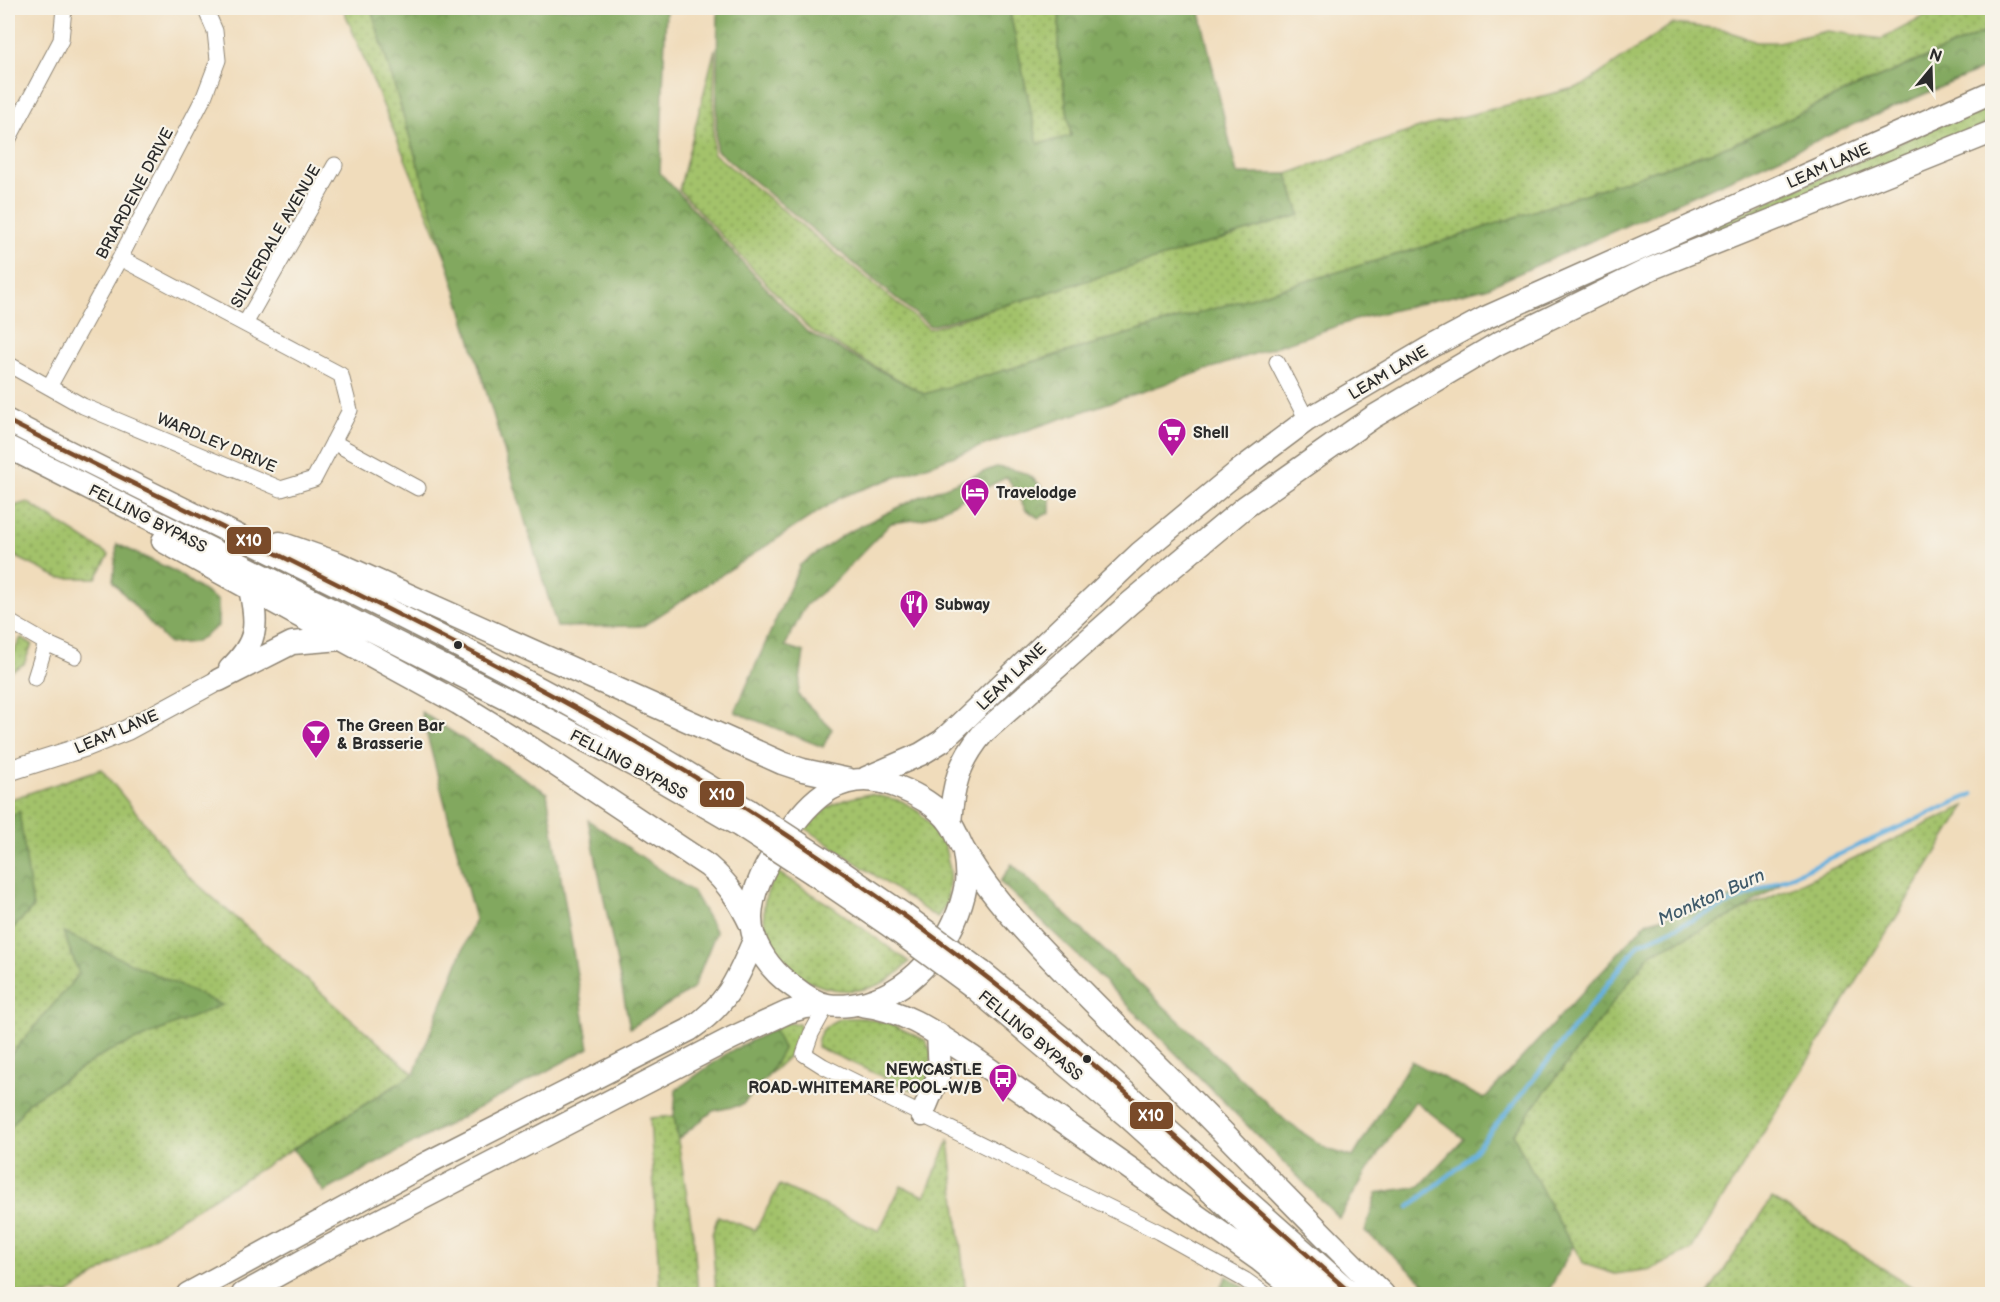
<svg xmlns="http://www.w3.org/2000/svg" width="2000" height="1302" font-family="'Balsamiq Sans',sans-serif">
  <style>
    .grass { fill: url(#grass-dots); stroke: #67764a; stroke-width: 1.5 }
    .forest { fill: url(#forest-crowns); stroke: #566a44; stroke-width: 1.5 }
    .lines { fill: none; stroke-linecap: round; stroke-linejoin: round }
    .stream { stroke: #65b0de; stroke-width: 4.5 }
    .minor-casing { stroke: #8e8473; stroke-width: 17 }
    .major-casing { stroke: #8e8473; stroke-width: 22 }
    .highway-casing { stroke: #8e8473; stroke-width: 25 }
    .minor { stroke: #fff; stroke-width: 15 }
    .major { stroke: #fff; stroke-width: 20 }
    .highway { stroke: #fff; stroke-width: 22 }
    .highway-bridge-casing { stroke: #8e8473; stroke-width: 25; stroke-linecap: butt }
    .highway-bridge { stroke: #fff; stroke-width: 22 }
    .bus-1-casing { stroke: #f7f3e8; stroke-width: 9 }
    .bus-1 { stroke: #7a4b2a; stroke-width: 4.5 }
    .bus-dot { fill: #2b2b2b; stroke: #f7f3e8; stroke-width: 2 }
    .labels { text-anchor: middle; stroke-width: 4.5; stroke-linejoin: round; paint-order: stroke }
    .street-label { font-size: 16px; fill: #2b2b2b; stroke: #f7f3e8 }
    .poi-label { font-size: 16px; font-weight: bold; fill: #2b2b2b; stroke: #f7f3e8; text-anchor: start }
    .water-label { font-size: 18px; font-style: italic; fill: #3f5a6a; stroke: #f7f3e8 }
    .line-badge { stroke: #f7f3e8; stroke-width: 2 }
    .badge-label { font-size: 16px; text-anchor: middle; font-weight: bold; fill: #fff }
  </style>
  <defs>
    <pattern id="grass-dots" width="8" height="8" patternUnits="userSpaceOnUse" patternTransform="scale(1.5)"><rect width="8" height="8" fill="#a3c26a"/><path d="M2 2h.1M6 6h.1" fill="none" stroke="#859e57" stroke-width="1.8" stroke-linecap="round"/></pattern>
    <pattern id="forest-crowns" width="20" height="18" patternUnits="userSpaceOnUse" patternTransform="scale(1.5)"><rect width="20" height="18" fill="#82a85e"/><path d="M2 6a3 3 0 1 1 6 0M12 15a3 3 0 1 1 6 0" fill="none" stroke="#6b894e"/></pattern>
  </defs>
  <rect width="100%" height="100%" fill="#f7f3e8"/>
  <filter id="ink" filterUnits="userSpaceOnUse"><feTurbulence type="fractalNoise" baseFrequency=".0167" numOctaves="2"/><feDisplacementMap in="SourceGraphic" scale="12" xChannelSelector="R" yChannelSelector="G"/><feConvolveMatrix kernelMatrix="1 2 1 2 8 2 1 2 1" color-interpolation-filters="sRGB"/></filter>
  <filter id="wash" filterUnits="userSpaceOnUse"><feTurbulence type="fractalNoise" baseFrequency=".008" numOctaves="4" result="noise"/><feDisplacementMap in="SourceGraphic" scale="24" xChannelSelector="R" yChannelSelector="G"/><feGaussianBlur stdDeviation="1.35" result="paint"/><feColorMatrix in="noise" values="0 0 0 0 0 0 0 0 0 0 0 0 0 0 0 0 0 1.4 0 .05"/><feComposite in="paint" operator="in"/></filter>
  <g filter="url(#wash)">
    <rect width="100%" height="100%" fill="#f0dcbb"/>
    <path class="grass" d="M343,8H371L448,263Z
      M1009,8H1060L1058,48L1071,137L1037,144Z
      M1940,8H1992V29L1838,95L1732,145L1450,239L924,394L810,330L679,190L715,49L713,153L929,329L1300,215L1287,174L1422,127L1582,86L1672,24L1723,29L1756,42H1778L1827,31L1882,39Z
      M1992,102V122L1666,253L1665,247Z
      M27,502L109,555L96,578H59L8,553V508Z
      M21,638L32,644L24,664L8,673V662Z
      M101,769L187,875L414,1074L184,1216L68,1294H8V800Z
      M870,794L902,801L919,812L943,839L950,870L947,903L937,918L804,827C826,805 840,799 870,794Z
      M1965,806L1691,1250L1652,1269L1615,1274L1584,1264L1559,1223L1513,1134L1650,954Z
      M777,872L833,907L909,962C903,968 896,976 888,980C835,1011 760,970 764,907C765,894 771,883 777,872Z
      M841,1018H865L891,1024L925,1040L932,1053L926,1089L916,1092L817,1047C817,1031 827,1024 841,1018Z
      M786,1023L799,1024C808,1045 781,1062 768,1076L783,1049L774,1029Z
      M674,1116L694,1240L698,1294H660L650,1118Z
      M949,1140L966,1294H716L712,1234L718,1216L755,1230L780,1185L879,1231L901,1186L925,1196Z
      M1772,1198L1923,1294H1708Z"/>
    <path class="forest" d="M371,8H666L660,173L807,332L924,394L1450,239L1732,145L1838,95L1992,29V65L1818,140L1486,288L1361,318L1004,438L841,497L643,626L557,627Z
      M718,8H1009L1038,144L1071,136L1058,48L1060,8H1199L1237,174H1287L1300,215L1040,295L930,326L716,150Z
      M996,467C1027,471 1028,472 1050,496V512L1039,518L1026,510L1007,477L923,519L891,523L832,584L806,605L785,646L804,652L798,695L832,729L823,747L735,712L800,565L845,534L917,498Z
      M117,544L174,571L218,601V626L196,642L169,644L113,582Z
      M421,712L547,793L589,1048L324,1192L293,1149L414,1074L475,919Z
      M19,811L33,908L8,933V819Z
      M588,820L693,892L716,932L693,989L630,1028Z
      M1012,864L1287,1122L1327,1149L1353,1157L1411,1061L1484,1099L1647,922L1781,883L1740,912L1650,954L1513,1134L1559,1223L1573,1246L1547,1294H1437L1365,1231L1377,1193L1420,1186L1464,1139L1415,1101L1372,1163L1339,1218L1091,968L1000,882Z
      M63,932L222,1005L105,1053L27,1103L8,1132V1058L79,974Z
      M774,1029L783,1049L768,1076L742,1105L713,1111L678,1139L674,1116L676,1090L729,1052Z
      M1227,1276L1254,1294H1227L1220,1289Z"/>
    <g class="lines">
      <path class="stream" d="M1409,1207L1463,1164L1518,1099L1639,944L1973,794"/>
    </g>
  </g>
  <g filter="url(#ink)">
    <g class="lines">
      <g class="minor-casing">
        <path id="minor" d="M8,140L61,40L64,8
          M245,324L335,165
          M1277,362L1307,420
          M8,364L83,406L281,489L314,479L350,410L341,375L120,258
          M49,387L120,258L204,97L218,60L215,31L205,8
          M333,442L418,488
          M8,621L46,643L75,656
          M35,678L46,643
          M827,1005L811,1034L804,1054L823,1066L1159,1232L1245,1280L1265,1294"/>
      </g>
      <g class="major-casing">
        <path id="major" d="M8,771L87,746L127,730L219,680"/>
      </g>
      <g class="highway-casing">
        <path id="highway" d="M8,421C200,520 398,610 588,715C642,745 695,778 748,810
          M8,447L516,703L652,775L740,826
          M163,541L458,703L529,747L708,866C728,883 740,902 751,925
          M280,543L337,563L782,763L803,770L850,780
          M230,669C258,642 258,625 250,589
          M219,680L292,643L341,639
          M866,778L921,754L942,741L1140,553L1240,470L1307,420L1429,348L1485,318L1992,92
          M950,823C953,786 958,763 983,733L1130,603L1245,507L1373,417L1497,344L1650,269L1992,132
          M964,852C966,863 967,874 966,884C957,936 918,988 866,1002C854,1005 840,1007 828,1005C815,1003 804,995 794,987C776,975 762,958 754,937C743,904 764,867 782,841C810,797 844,765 898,787C916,794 939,807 950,823C957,832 959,843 965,852C981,880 1002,906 1024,930C1083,995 1148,1055 1210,1119C1268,1178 1324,1237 1383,1294
          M823,859L903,914
          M814,874L893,928
          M982,972L1082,1054L1352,1294
          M972,986L1127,1116L1324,1294
          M862,1005C905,1010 937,1034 972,1057L1258,1259L1302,1294
          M922,1115L940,1072L938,1034
          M188,1294L429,1162L689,1030C728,1004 737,980 755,938
          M243,1294L330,1246L732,1038L788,1012L806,1007L825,1005"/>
      </g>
      <use href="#minor" class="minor"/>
      <use href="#major" class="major"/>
      <use href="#highway" class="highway"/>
      <g class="highway-bridge-casing">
        <path id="highway-bridge" d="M748,810L823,859
          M740,826L814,874
          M903,914L982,972
          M893,928L972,986"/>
      </g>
      <use href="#highway-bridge" class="highway-bridge"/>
      <g class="bus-1-casing">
        <path id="bus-1" d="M8,421C270,554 541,673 787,835C866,887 943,942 1017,1001C1133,1094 1240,1197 1352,1294"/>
      </g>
      <use href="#bus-1" class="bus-1"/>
    </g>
  </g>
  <defs>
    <g id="supermarket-pin" transform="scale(1.5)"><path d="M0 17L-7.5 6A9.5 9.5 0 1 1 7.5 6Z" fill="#b5179e" stroke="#f7f3e8"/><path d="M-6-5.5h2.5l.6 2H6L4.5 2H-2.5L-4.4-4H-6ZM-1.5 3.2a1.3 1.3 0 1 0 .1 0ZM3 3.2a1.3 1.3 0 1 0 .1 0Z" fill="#fff"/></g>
    <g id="hotel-pin" transform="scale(1.5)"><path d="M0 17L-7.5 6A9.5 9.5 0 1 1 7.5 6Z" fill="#b5179e" stroke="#f7f3e8"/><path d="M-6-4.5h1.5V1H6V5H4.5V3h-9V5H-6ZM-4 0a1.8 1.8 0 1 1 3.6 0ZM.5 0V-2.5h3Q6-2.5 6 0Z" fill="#fff"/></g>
    <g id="restaurant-pin" transform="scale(1.5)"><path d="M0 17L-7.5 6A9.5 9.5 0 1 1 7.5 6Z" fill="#b5179e" stroke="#f7f3e8"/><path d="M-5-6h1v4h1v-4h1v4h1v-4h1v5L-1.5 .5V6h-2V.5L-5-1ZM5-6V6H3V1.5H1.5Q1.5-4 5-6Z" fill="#fff"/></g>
    <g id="bar-pin" transform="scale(1.5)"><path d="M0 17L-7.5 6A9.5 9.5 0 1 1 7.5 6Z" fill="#b5179e" stroke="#f7f3e8"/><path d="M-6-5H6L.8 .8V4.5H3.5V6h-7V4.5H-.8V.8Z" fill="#fff"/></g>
    <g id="bus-pin" transform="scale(1.5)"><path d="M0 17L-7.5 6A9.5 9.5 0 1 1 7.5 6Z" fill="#b5179e" stroke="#f7f3e8"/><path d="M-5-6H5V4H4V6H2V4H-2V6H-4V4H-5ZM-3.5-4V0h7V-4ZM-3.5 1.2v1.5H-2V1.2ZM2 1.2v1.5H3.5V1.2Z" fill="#fff"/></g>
  </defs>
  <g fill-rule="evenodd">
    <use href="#supermarket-pin" x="1172" y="432"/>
    <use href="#hotel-pin" x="975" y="492"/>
    <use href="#restaurant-pin" x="914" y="604"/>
    <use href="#bar-pin" x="316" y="734"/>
    <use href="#bus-pin" x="1003" y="1078"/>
  </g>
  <g class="bus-dot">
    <circle cx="458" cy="645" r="5"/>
    <circle cx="1087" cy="1059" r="5"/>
  </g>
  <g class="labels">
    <g class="street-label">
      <text transform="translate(1828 165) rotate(-24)" y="6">LEAM LANE</text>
      <text transform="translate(134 193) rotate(-62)" y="6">BRIARDENE DRIVE</text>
      <text transform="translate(275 236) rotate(-60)" y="6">SILVERDALE AVENUE</text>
      <text transform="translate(1388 372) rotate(-31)" y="6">LEAM LANE</text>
      <text transform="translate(217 442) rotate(23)" y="6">WARDLEY DRIVE</text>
      <text transform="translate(148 518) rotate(27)" y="6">FELLING BYPASS</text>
      <text transform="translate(1011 676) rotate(-44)" y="6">LEAM LANE</text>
      <text transform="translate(116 731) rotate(-23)" y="6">LEAM LANE</text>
      <text transform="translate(629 764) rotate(28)" y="6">FELLING BYPASS</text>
      <text transform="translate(1031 1035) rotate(40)" y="6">FELLING BYPASS</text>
    </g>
    <g class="poi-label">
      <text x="1193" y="438">Shell</text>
      <text x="996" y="498">Travelodge</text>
      <text x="935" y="610">Subway</text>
      <text x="337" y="731">The Green Bar<tspan x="337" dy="18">&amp; Brasserie</tspan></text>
      <text x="982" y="1075" text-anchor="end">NEWCASTLE<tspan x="982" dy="18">ROAD-WHITEMARE POOL-W/B</tspan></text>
    </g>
    <g class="water-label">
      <text transform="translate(1711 897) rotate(-24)" y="6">Monkton Burn</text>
    </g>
  </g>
  <g class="line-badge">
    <rect x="226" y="526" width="46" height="29" rx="6" fill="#7a4b2a"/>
    <rect x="699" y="780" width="46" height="28" rx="6" fill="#7a4b2a"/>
    <rect x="1129" y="1101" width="45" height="29" rx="6" fill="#7a4b2a"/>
  </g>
  <g class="badge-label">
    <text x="249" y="546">X10</text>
    <text x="722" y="800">X10</text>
    <text x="1151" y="1121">X10</text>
  </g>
  <rect width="2000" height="1302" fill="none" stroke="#f7f3e8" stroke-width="30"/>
  <g transform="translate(1931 69) rotate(19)" stroke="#f7f3e8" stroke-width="4.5" paint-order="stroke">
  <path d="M0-4.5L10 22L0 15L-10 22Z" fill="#2b2b2b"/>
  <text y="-9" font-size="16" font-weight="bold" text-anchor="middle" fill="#2b2b2b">N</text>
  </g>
</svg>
